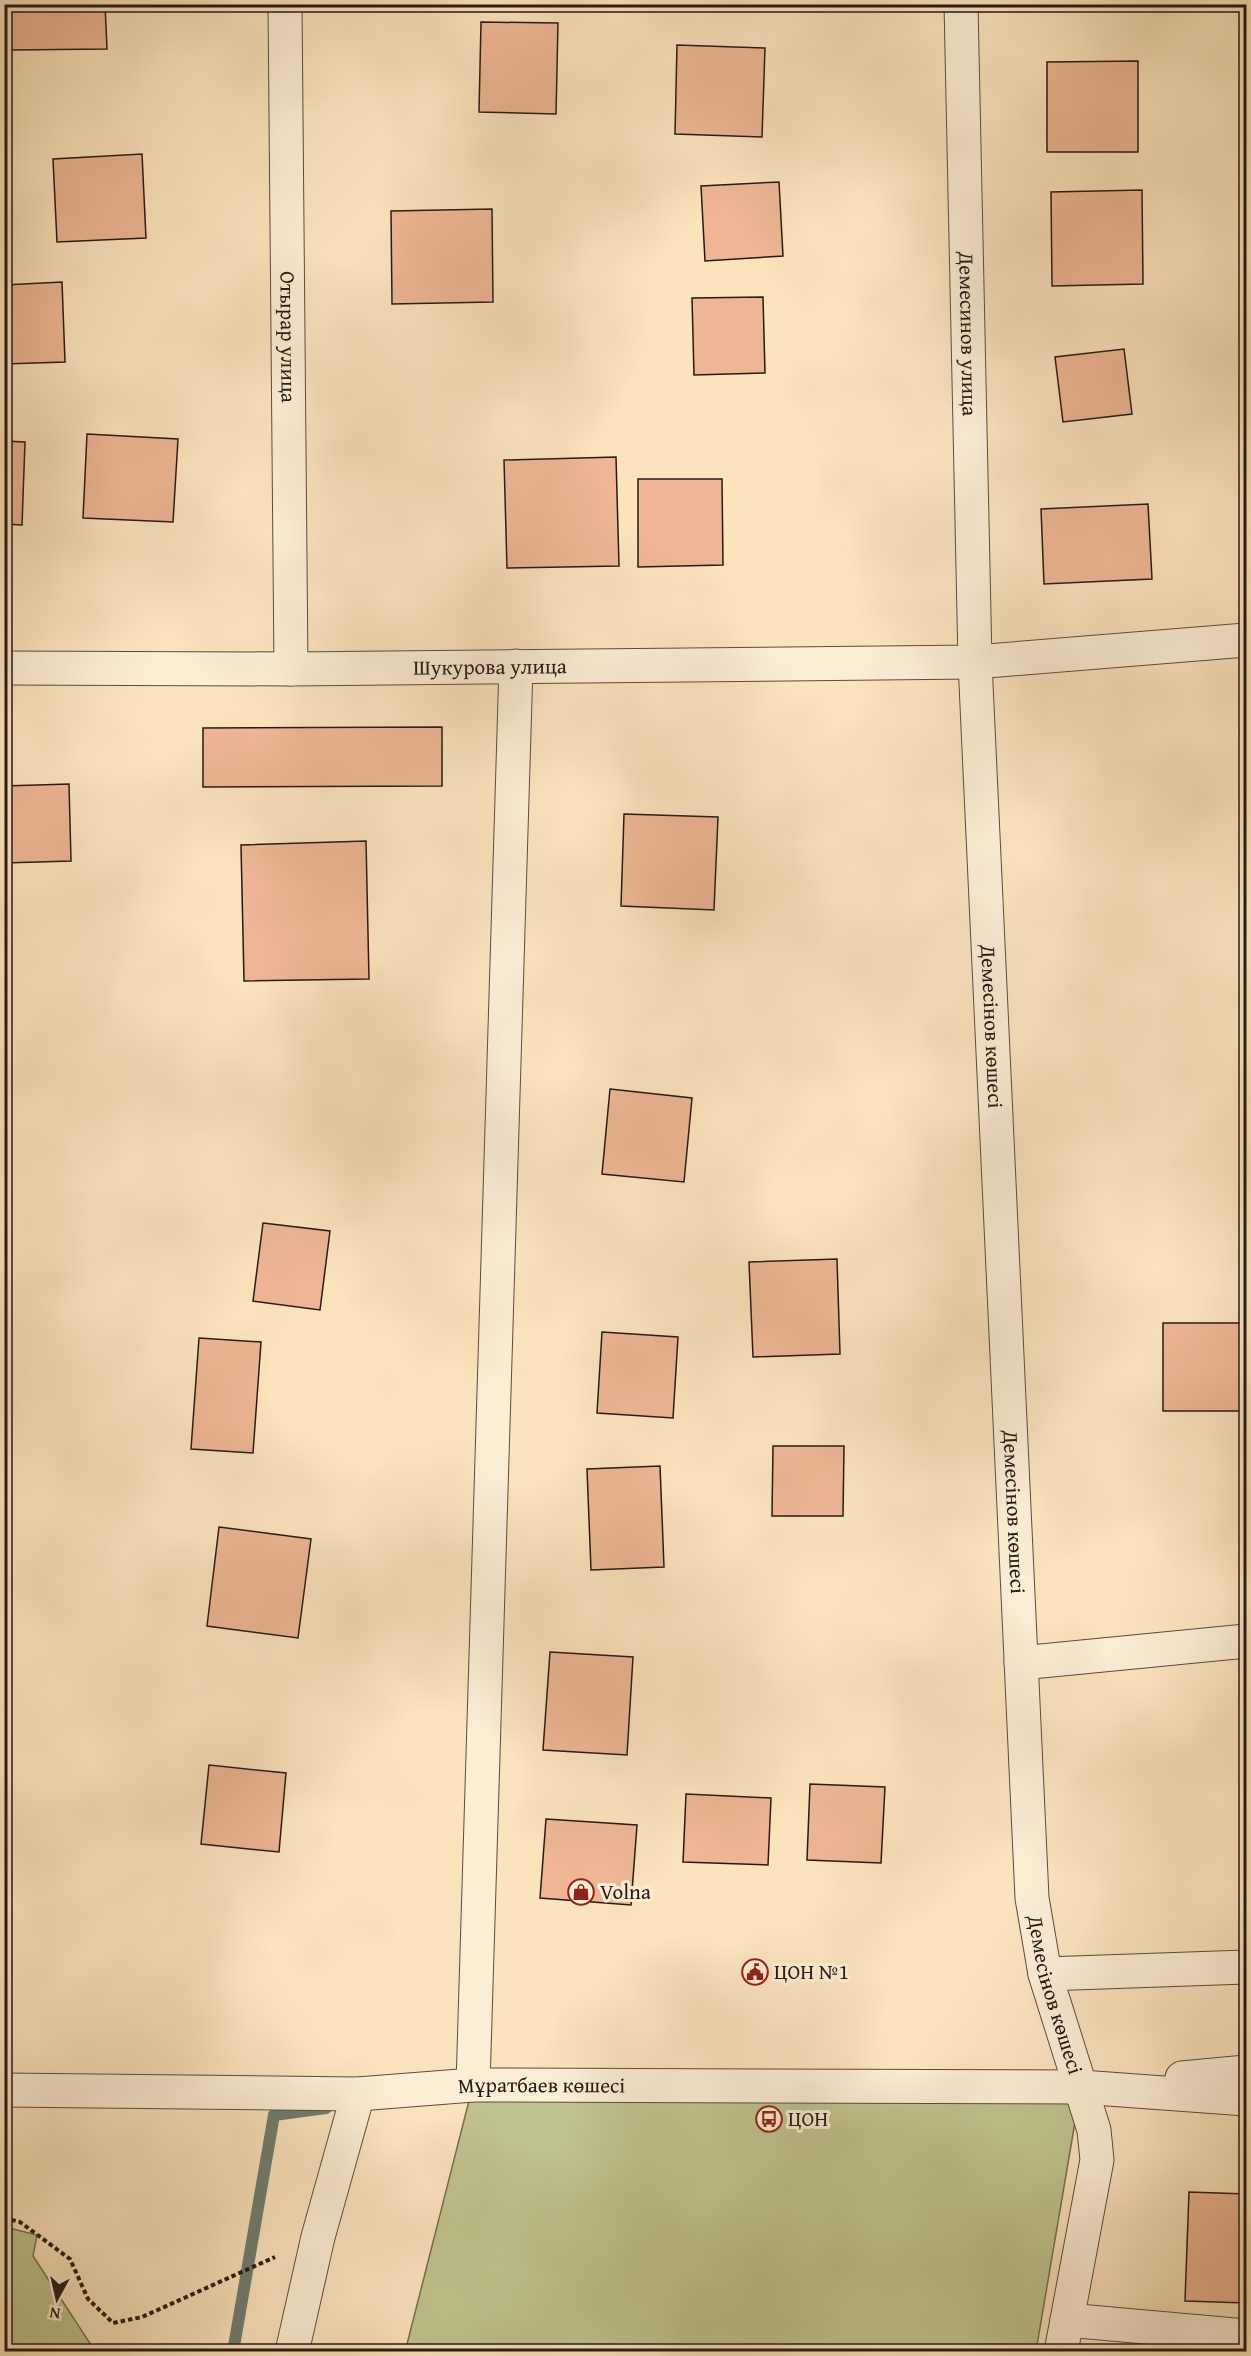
<svg xmlns="http://www.w3.org/2000/svg" width="1251" height="2356" font-family="'Gentium Book Plus',serif">
  <style>
    .green { fill: #c0c390; stroke: #746e52; stroke-width: 1.5 }
    .lines { fill: none; stroke-linecap: round; stroke-linejoin: round }
    .stream { stroke: #6f7d70; stroke-width: 12 }
    .building { fill: #eeb696; stroke: #271a14; stroke-width: 1.5 }
    .minor-casing { stroke: #5c4c3e; stroke-width: 35 }
    .path { stroke: #271a14; stroke-width: 4; stroke-dasharray: 4.5 3; stroke-linecap: butt }
    .minor { stroke: #fcedd5; stroke-width: 33 }
    .labels { text-anchor: middle; stroke-width: 6; stroke-linejoin: round; paint-order: stroke }
    .street-label { font-size: 21px; fill: #271a14; stroke: #fcedd5 }
    .poi-label { font-size: 21px; fill: #271a14; stroke: #fcedd5; text-anchor: start }
  </style>
  <rect width="100%" height="100%" fill="#fbe3be"/>
  <filter id="stains"><feTurbulence type="fractalNoise" baseFrequency=".00333" numOctaves="4"/><feColorMatrix values="0 0 0 0 .2 0 0 0 0 .09 0 0 0 0 .02 0 0 0 .5 -.17"/></filter>
  <radialGradient id="worn" r=".72"><stop offset=".6" stop-color="#630" stop-opacity="0"/><stop offset="1" stop-color="#630" stop-opacity=".3"/></radialGradient>
  <path class="green" d="M473,2085L1081,2087L1036,2351L405,2352Z
    M5,2227L37,2235L33,2256L95,2351H5Z"/>
  <g class="lines">
    <path class="stream" d="M233,2352L274,2115L326,2108"/>
  </g>
  <path class="building" d="M10,4H105L107,49L10,50Z
    M481,22L558,23L556,114L479,112Z
    M677,45L765,48L762,137L675,134Z
    M1138,61V152H1047V62Z
    M142,154L146,238L57,242L53,159Z
    M779,182L783,256L705,261L701,186Z
    M1142,190L1143,284L1052,286L1051,192Z
    M492,209L493,302L392,304L391,211Z
    M62,282L65,362L4,364V285Z
    M763,297L765,373L694,375L692,298Z
    M1124,349L1132,414L1063,422L1055,357Z
    M87,434L178,439L173,522L83,518Z
    M4,441L25,442L22,525L4,524Z
    M616,457L619,566L507,568L504,460Z
    M638,479H722L723,565L638,567Z
    M1148,504L1152,579L1044,584L1041,509Z
    M442,727V786L203,787V728Z
    M69,784L71,861L4,863V786Z
    M624,814L718,817L714,910L621,906Z
    M366,841L369,979L244,981L241,845Z
    M610,1089L692,1098L684,1182L602,1174Z
    M263,1223L330,1231L320,1310L253,1301Z
    M837,1259L840,1354L753,1357L749,1262Z
    M1163,1323H1246V1411H1163Z
    M602,1332L678,1337L673,1418L597,1413Z
    M199,1338L261,1342L253,1453L191,1449Z
    M773,1446H844L843,1516H772Z
    M660,1466L664,1567L591,1570L587,1469Z
    M219,1527L311,1539L298,1638L207,1626Z
    M550,1652L633,1657L627,1755L543,1750Z
    M209,1765L286,1773L279,1852L201,1844Z
    M810,1784L885,1787L881,1863L807,1860Z
    M686,1794L771,1798L768,1865L683,1862Z
    M546,1819L637,1825L631,1905L540,1898Z
    M1189,2192L1246,2194V2303L1185,2301Z"/>
  <g class="lines">
    <g class="minor-casing">
      <g id="minor">
        <path id="s1" d="M285,4L291,669"/>
        <path id="s2" d="M961,4L975,662L1032,1898L1045,1974L1094,2130L1097,2160L1061,2352"/>
        <path id="s3" d="M4,668L291,669L975,662L1246,640"/>
        <path d="M1021,1663L1246,1641"/>
        <path d="M1045,1974L1246,1967"/>
        <path d="M1182,2078L1246,2072"/>
        <path d="M473,2085L516,666"/>
        <path id="s4" d="M4,2090L358,2094L473,2085L1081,2087L1246,2099"/>
        <path d="M1067,2320L1246,2336"/>
        <path d="M292,2352L318,2237L358,2094"/>
      </g>
    </g>
    <path class="path" d="M4,2218L20,2222L70,2259L88,2299L113,2323L142,2317L275,2257"/>
    <use href="#minor" class="minor"/>
  </g>
  <defs>
    <g id="shop-ring" transform="scale(1.35)"><circle r="9.5" fill="#fcedd5" stroke="#8f2418" stroke-width="1.5"/><path d="M-5-2.5h2.3a2.7 3.5 0 0 1 5.4 0H5L5.5 6h-11ZM-1.5-2.5h3a1.5 2.3 0 0 0-3 0Z" fill="#8f2418"/></g>
    <g id="civic-ring" transform="scale(1.35)"><circle r="9.5" fill="#fcedd5" stroke="#8f2418" stroke-width="1.5"/><path d="M-.6-6.5H3V-4.5H.6V-3L4-1V1h2V6H-6V1h2V-1L-.6-3ZM-1.2 2.5V6h2.4V2.5Z" fill="#8f2418"/></g>
    <g id="bus-ring" transform="scale(1.35)"><circle r="9.5" fill="#fcedd5" stroke="#8f2418" stroke-width="1.5"/><path d="M-5-6H5V4H4V6H2V4H-2V6H-4V4H-5ZM-3.5-4V0h7V-4ZM-3.5 1.2v1.5H-2V1.2ZM2 1.2v1.5H3.5V1.2Z" fill="#8f2418"/></g>
  </defs>
  <g fill-rule="evenodd">
    <use href="#shop-ring" x="581" y="1892"/>
    <use href="#civic-ring" x="755" y="1972"/>
    <use href="#bus-ring" x="769" y="2119"/>
  </g>
  <g class="labels">
    <g class="street-label">
      <text dy="7" stroke="none"><textPath href="#s2" startOffset="330">Демесинов улица</textPath></text>
      <text dy="7" stroke="none"><textPath href="#s1" startOffset="333">Отырар улица</textPath></text>
      <text dy="7" stroke="none"><textPath href="#s3" startOffset="486">Шукурова улица</textPath></text>
      <text dy="7" stroke="none"><textPath href="#s2" startOffset="1023">Демесінов көшесі</textPath></text>
      <text dy="7" stroke="none"><textPath href="#s2" startOffset="1509">Демесінов көшесі</textPath></text>
      <text dy="7" stroke="none"><textPath href="#s2" startOffset="1995">Демесінов көшесі</textPath></text>
      <text dy="7" stroke="none"><textPath href="#s4" startOffset="538">Мұратбаев көшесі</textPath></text>
    </g>
    <g class="poi-label">
      <text x="600" y="1899">Volna</text>
      <text x="774" y="1979">ЦОН №1</text>
      <text x="788" y="2126">ЦОН</text>
    </g>
  </g>
  <rect width="1251" height="2356" fill="none" stroke="#fbe3be" stroke-width="24"/>
  <rect x="6" y="6" width="1239" height="2344" fill="none" stroke="#271a14" stroke-width="3"/>
  <rect x="12" y="12" width="1227" height="2332" fill="none" stroke="#271a14" stroke-width="1.5"/>
  <g transform="translate(57 2299) rotate(188)" stroke="#fcedd5" stroke-width="4.5" paint-order="stroke">
  <path d="M0-4.5L10 22L0 15L-10 22Z" fill="#271a14"/>
  <text y="-9" font-size="16" font-weight="bold" text-anchor="middle" fill="#271a14">N</text>
  </g>
  <rect width="100%" height="100%" filter="url(#stains)"/>
  <rect width="100%" height="100%" fill="url(#worn)"/>
</svg>
